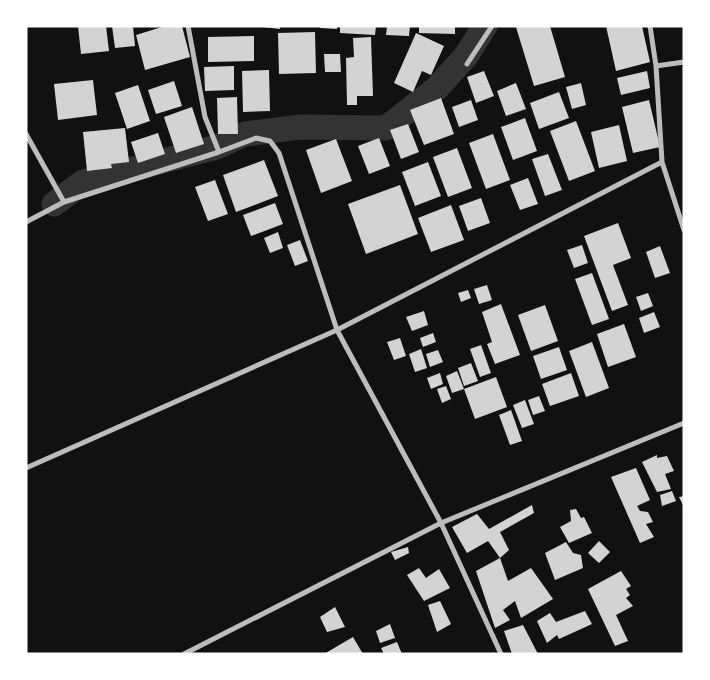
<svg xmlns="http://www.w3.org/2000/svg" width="710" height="680" font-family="Mulish,sans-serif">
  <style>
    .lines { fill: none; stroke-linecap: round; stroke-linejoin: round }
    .canal { stroke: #333; stroke-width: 25 }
    .building { fill: #d3d3d3 }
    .minor { stroke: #bcbcbc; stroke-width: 5 }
  </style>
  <rect width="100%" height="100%" fill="#111"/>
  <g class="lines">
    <path class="canal" d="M54,204L83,182L217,147L245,134L300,127L386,128L437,88L466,56L485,26"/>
  </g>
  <path class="building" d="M78,26H106L109,51L81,54Z
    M112,26H133L135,46L115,48Z
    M165,26H182L190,57L145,70L136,35Z
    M253,26H280V29Z
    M320,26H337V29L320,28Z
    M340,26H376L375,35L340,33Z
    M387,26H410L409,36L386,35Z
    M419,26H455V34L419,33Z
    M520,26H550L565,77L534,86L516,27Z
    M606,26H642L650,62L616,71Z
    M315,32L316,73L279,74L278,33Z
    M416,33L444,46L431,75L422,71L413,92L394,83Z
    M254,36V61L208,62V37Z
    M371,37L373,96H357V105H347L346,58L354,57L353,38Z
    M324,54H340L341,72H325Z
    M234,66V90L205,91L204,67Z
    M269,70L270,111L243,112L242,71Z
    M484,71L494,96L476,103L467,77Z
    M647,71L650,88L621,95L617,78Z
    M93,80L97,115L58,120L54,84Z
    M174,81L182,106L156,114L148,90Z
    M516,83L526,109L506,116L497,91Z
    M581,83L586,105L572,109L566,87Z
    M138,85L150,121L127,129L115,93Z
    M559,92L569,118L539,129L530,103Z
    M237,97L238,134H218L217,98Z
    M441,98L454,134L424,145L410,110Z
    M471,100L478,120L459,127L452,107Z
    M649,100L660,147L633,153L622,107Z
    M192,107L204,144L176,153L164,117Z
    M525,118L537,151L513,160L501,127Z
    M576,121L595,171L569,181L550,131Z
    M408,124L419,152L401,159L390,130Z
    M619,125L627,161L599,168L591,132Z
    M125,128L129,162L111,164L112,168L87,171L83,132Z
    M158,133L165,154L138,163L131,142Z
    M493,134L510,180L486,189L469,143Z
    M379,138L390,166L369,174L358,146Z
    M336,139L352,181L321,193L306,150Z
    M457,148L472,188L448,197L433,157Z
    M548,154L562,190L545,196L532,159Z
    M264,160L278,196L236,212L223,175Z
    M428,162L441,196L415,206L402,172Z
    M528,178L538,204L520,210L510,185Z
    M215,180L228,214L208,221L195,187Z
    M400,185L418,234L366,254L348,204Z
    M481,198L490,223L468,231L459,206Z
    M275,203L283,224L251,236L243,215Z
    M451,205L464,240L431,252L418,218Z
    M618,223L631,258L613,265L628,305L612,311L584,236Z
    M278,232L283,248L270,253L264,238Z
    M300,240L308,261L295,266L287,245Z
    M582,245L588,263L574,268L567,250Z
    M660,246L670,273L655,278L646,252Z
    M592,273L609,319L592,325L575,279Z
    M487,285L492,300L479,304L474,289Z
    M468,290L471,298L461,302L458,293Z
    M648,293L653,306L641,311L636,297Z
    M501,304L520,355L495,364L487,344L492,342L482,312Z
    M545,305L558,341L531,351L518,315Z
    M424,311L428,325L412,331L406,317Z
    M654,312L660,327L644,333L639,318Z
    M624,324L636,357L608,367L597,334Z
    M433,333L436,342L423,347L420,338Z
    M400,338L406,356L394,360L387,342Z
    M592,342L609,388L586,397L569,351Z
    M481,345L491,373L480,377L470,349Z
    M559,347L567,370L541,379L533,356Z
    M421,349L427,368L415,372L409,354Z
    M438,350L443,362L430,367L426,354Z
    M471,363L478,381L464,386L458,368Z
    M457,371L464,389L452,393L446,376Z
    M440,373L443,384L431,389L427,378Z
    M571,373L579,396L550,406L542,384Z
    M496,377L507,407L475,419L464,389Z
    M446,386L451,399L442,403L437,389Z
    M539,396L545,411L533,415L528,400Z
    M525,400L534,424L522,428L513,405Z
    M511,410L522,441L510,445L499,415Z
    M657,455V458L667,456L674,471L665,474L671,489L657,492L642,462Z
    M636,468L650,500L637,506L640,511L648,512L653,522L646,524L654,537L640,543L611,477Z
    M672,491L676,501L662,506L660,495Z
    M684,496V507L679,497Z
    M532,505L534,513L500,532L509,550L500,558L488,541L467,553L452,527L477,514L489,529Z
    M576,509L581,518L584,517L592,533L569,543L560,527L571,521L570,510Z
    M599,541L610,552L599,563L588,553Z
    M566,542L573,553L581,555L583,568L555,580L545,553Z
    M408,547L409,553L395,560L391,552Z
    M500,558L508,581L531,568L553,599L521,618L515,601L503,610L510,620L495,628L476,571Z
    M419,568L426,578L439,569L450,588L424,601L407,575Z
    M621,571L631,586L626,589L630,595L626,598L633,606L616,615L628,641L615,646L588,589Z
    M440,601L451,624L437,632L428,605Z
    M335,607L345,627L327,632L320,617Z
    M585,611L592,624L559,639L557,635L547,643L537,621L550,613L556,622Z
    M390,624L395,638L380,643L376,631Z
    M523,625L538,654H512L504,631Z
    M353,637L363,654H324Z
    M397,642L402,654H384L381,648Z"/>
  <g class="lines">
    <path class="minor" d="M188,26L205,117L219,152
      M650,26L656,66L662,162L684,230
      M467,64L492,26
      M656,66L684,62
      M26,134L64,202
      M26,222L64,202L219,152L256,138L270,141L279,153L337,330L441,523L501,654
      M26,468L337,330L662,162
      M184,654L441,523L684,423"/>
  </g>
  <rect width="710" height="680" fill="none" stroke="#ffffff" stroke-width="55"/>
</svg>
